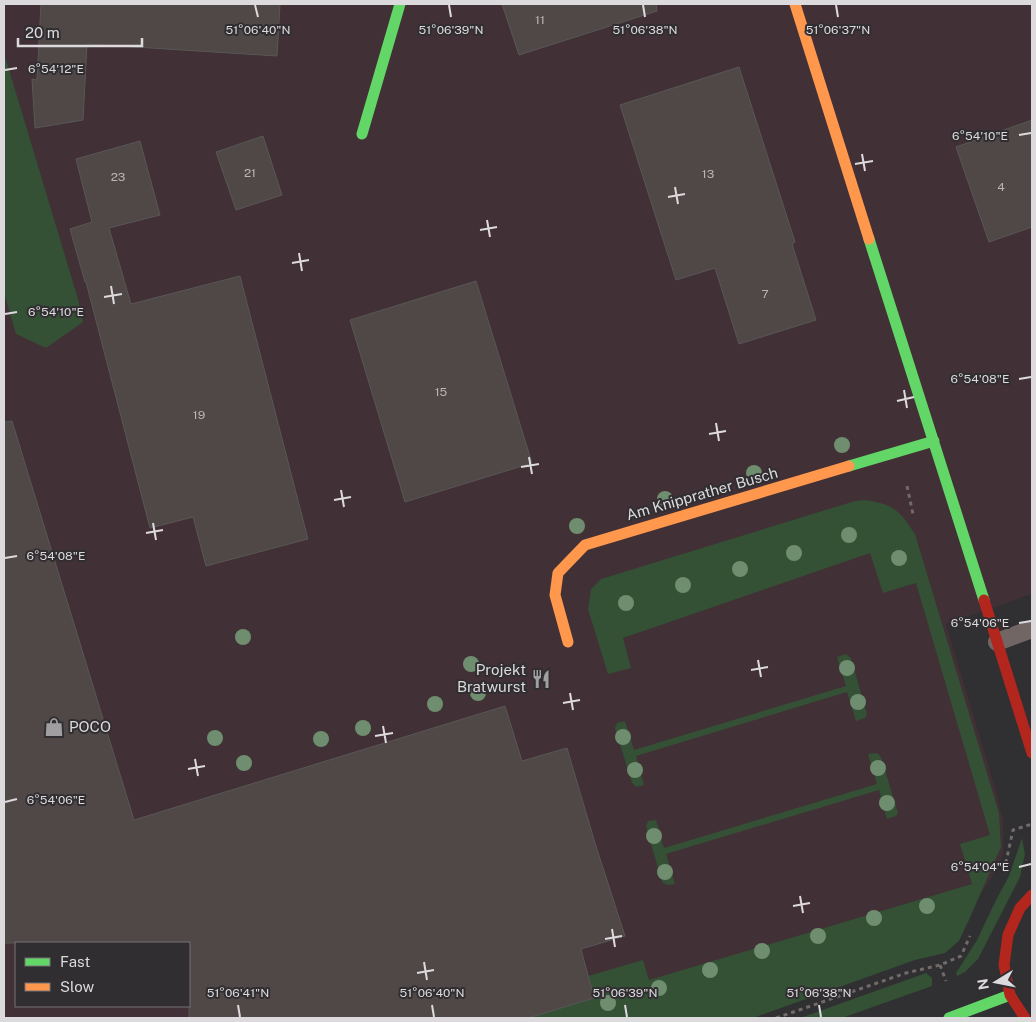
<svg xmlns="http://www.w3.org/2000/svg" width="1036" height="1022" font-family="'Public Sans',sans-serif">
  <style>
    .industrial { fill: #413035; fill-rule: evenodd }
    .green { fill: #345035 }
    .building { fill: #504747; stroke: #595757 }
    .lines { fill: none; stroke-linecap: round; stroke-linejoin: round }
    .path { stroke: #716a68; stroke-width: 3; stroke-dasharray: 4 4; stroke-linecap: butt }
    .lane { stroke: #716664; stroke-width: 18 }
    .fast { stroke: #63d668; stroke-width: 11 }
    .slow { stroke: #ff974d; stroke-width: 11 }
    .jam { stroke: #b3261e; stroke-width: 11 }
    .tree { fill: #6f8e6f }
    .ticks { fill: none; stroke: #dcdadd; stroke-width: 2 }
    .labels { text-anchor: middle; stroke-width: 4; stroke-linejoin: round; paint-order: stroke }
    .number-label { font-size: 12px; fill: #b9b5b8 }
    .street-label { font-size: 15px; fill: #dcdadd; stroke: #312e32 }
    .poi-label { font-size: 15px; fill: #dcdadd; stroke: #312e32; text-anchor: end }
    .ticks-label { font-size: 12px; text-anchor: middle; fill: #dcdadd; stroke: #312e32; stroke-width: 4; stroke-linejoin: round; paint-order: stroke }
  </style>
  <rect width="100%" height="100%" fill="#302f31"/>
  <path class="industrial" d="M4,4H1032V594L946,624L994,784L1003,820V854L998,868L978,898L722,1018H4ZM16,943H189V1006H16Z"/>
  <path class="green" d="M4,53L78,299L83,322L46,348L16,334L4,293Z
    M866,500C895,505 899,510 915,534L999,813L1001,847L968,922L959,941L945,953L915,960L753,1018H528L594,998L588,976L643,960L649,980L972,884L960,844L990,835L916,583L883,593L870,553L623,638L631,668L608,674L588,609L591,589L601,579L855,501Z
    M846,654L851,658L867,714L865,718L856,721L847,692L636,756L644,785L636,787L632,783L615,728L617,723L625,721L634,750L846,686L837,657Z
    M877,753L881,757L898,813L896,816L887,819L879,790L666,854L675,884L667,885L662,882L646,826L648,821L656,820L664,848L877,784L868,754Z
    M1022,838L1025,854L1020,877L978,959L965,972L957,976L956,973L977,940L995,902L1009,876Z
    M926,973L932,978V986L842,1018H800Z"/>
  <path class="building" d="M41,4H280L277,56L87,44L83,120L35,128L32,79L37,80Z
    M502,4H656L657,11L519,55Z
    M739,67L795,242L792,244L816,320L739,344L715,268L676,280L620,105Z
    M1032,120V227L989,242L956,147Z
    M263,136L282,195L236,210L216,152Z
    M140,141L160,215L109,228L131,304L240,276L308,539L206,566L193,517L150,528L86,282H85L70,229L92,222L76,159Z
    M476,281L532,463L405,502L350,320Z
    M12,421L134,820L505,706L522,761L567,748L595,843L625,936L581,949L594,998L528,1018H189V943H4V422Z"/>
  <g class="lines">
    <path class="path" d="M907,486L913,514
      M1004,871L1013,830L1032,824
      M940,965L946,981
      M776,1018L906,973L940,965L961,956L970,936"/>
    <path class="lane" d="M997,642L1032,629"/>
    <path class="fast" d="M362,134L400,4
      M869,239L984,600
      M849,466L934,441
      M949,1018L1010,995"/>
    <path class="slow" d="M795,4L869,239
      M568,642L555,595L558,573L585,545L849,466"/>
    <path class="jam" d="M984,600L1032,753
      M1025,1018L1010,995L1004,965L1008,935L1020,908L1032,895"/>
  </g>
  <g class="tree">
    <circle cx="842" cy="445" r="8"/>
    <circle cx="754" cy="473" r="8"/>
    <circle cx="665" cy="499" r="8"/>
    <circle cx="577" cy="526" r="8"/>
    <circle cx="849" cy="535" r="8"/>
    <circle cx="794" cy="553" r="8"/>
    <circle cx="899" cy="558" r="8"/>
    <circle cx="740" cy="569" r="8"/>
    <circle cx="683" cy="585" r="8"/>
    <circle cx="626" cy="603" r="8"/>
    <circle cx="243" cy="637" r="8"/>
    <circle cx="471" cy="664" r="8"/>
    <circle cx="847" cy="668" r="8"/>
    <circle cx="478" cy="693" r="8"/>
    <circle cx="858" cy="702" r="8"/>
    <circle cx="435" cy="704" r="8"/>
    <circle cx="363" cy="728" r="8"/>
    <circle cx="623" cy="737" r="8"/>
    <circle cx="215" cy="738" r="8"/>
    <circle cx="321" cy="739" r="8"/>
    <circle cx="244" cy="763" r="8"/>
    <circle cx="878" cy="768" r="8"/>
    <circle cx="635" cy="770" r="8"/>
    <circle cx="887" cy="803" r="8"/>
    <circle cx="654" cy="836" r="8"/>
    <circle cx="665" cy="872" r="8"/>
    <circle cx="927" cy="906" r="8"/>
    <circle cx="874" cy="918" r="8"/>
    <circle cx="818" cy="936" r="8"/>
    <circle cx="762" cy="951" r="8"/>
    <circle cx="710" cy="970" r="8"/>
    <circle cx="659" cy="988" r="8"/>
    <circle cx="608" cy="1003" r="8"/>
  </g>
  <path class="ticks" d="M255,5L258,17M449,5L451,17M643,5L645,17M836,5L838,17M5,70L17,68M1019,135L1031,133M862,154L865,171M855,164L873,161M675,187L678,204M668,197L685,194M487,220L490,237M480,230L497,227M299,253L302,271M292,263L309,260M111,286L114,304M104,297L122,294M5,314L17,312M1019,379L1031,377M904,390L907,408M897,401L914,397M716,423L719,441M709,434L726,431M529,457L532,474M521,467L539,464M341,490L344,507M334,500L351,497M153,523L156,540M146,533L163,530M5,558L17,556M1019,623L1031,621M758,660L761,677M751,670L768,667M570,693L573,710M563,703L580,700M383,726L386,743M375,736L393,733M195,759L198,776M188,769L205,766M5,802L17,799M1019,867L1031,864M800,896L803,913M793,906L810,903M612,929L615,947M605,939L622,936M424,962L427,980M417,973L434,970M238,1005L240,1017M432,1005L434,1017M625,1005L627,1017M819,1005L821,1017"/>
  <defs>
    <g id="restaurant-bare" transform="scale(1.5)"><path d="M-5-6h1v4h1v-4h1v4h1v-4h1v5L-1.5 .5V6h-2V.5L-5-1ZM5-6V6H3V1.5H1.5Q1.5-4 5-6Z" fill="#a09ea1" stroke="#312e32" stroke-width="2.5" paint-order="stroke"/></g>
    <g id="shop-bare" transform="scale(1.5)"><path d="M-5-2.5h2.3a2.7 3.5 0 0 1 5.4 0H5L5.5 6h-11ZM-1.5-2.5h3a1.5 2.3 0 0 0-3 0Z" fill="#a09ea1" stroke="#312e32" stroke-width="2.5" paint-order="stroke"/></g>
  </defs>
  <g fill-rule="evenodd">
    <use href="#restaurant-bare" x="541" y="679"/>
    <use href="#shop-bare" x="54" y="727"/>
  </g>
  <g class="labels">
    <g class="number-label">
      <text x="540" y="24">11</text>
      <text x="250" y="177">21</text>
      <text x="708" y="178">13</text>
      <text x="118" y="181">23</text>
      <text x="1001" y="191">4</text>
      <text x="765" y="298">7</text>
      <text x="441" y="396">15</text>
      <text x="199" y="419">19</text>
    </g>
    <g class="street-label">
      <text transform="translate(702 494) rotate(-16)" y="5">Am Knipprather Busch</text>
    </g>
    <g class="poi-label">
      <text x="526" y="675">Projekt<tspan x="526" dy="17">Bratwurst</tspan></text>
      <text x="69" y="732" text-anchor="start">POCO</text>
    </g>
  </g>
  <g class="ticks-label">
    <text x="258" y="34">51°06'40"N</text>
    <text x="451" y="34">51°06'39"N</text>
    <text x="645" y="34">51°06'38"N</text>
    <text x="838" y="34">51°06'37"N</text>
    <text x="56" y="73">6°54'12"E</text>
    <text x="980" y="140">6°54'10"E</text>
    <text x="56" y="316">6°54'10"E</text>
    <text x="980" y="383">6°54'08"E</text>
    <text x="56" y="560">6°54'08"E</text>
    <text x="980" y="627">6°54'06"E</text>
    <text x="56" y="804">6°54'06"E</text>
    <text x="980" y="871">6°54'04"E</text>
    <text x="238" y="997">51°06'41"N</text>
    <text x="432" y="997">51°06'40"N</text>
    <text x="625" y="997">51°06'39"N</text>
    <text x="819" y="997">51°06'38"N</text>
  </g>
  <rect width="1036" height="1022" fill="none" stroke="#dcdadd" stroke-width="10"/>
  <rect x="15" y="942" width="175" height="65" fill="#312e32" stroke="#757376"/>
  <rect x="25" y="958" width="25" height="8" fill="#63d668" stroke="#757376"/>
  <text x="60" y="967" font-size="15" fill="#dcdadd">Fast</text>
  <rect x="25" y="983" width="25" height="8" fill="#ff974d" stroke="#757376"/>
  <text x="60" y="992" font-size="15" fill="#dcdadd">Slow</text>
  <g transform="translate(996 982) rotate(260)" stroke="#312e32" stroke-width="4" paint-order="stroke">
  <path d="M0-4L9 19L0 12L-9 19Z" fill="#dcdadd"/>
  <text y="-8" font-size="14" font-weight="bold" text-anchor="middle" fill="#dcdadd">N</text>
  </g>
  <path d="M18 38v8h124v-8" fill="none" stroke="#dcdadd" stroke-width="2.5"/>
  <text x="25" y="38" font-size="15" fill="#dcdadd" stroke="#312e32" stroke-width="4" paint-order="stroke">20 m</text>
</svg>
